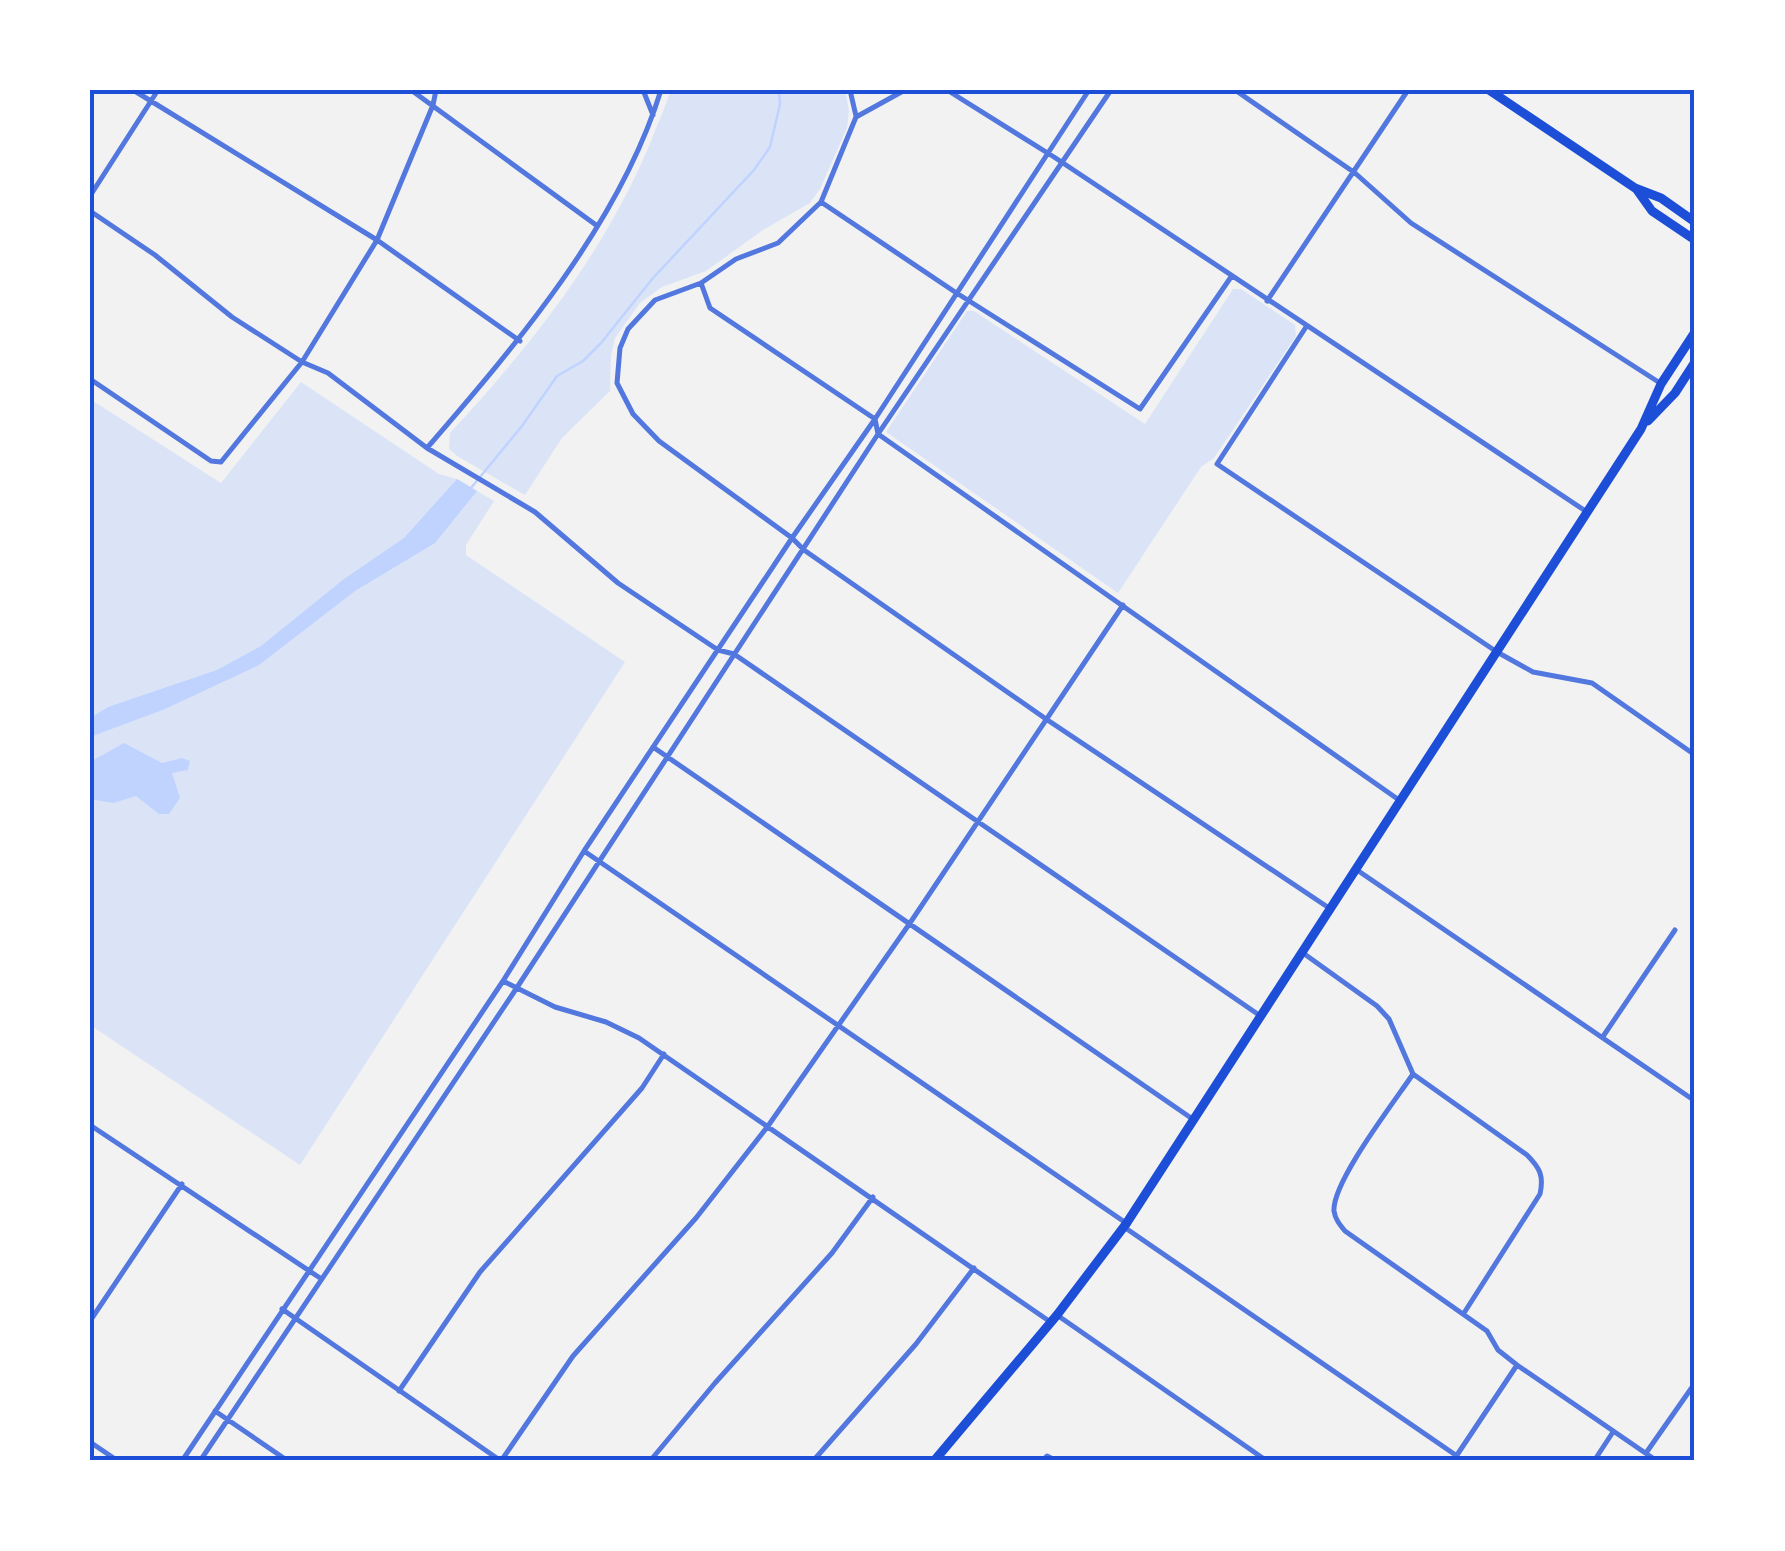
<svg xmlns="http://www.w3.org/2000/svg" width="1785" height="1551" font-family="'Space Grotesk',sans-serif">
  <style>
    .green { fill: #dbe4f7 }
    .water { fill: #bfd3fe }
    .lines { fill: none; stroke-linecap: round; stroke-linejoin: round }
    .stream { stroke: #bfd3fe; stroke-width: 2.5 }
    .minor { stroke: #5277de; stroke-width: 5 }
    .primary { stroke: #1d4ed8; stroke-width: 9 }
    .neatline { fill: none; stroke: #1d4ed8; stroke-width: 4 }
  </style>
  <rect width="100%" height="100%" fill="#f2f2f2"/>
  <path class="green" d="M670,90H845L849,111L847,128L820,189L810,203L763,230L706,271L662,287L640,303L615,338L611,356L610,391L562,438L525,495L457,456L449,449L450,433C530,347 606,251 651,141C657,124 666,107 670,90Z
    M1233,289H1241L1295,325L1296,336L1214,458L1201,467L1118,593L886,432L967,311H974L1145,424Z
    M301,382L439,474L457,479L494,501L466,545V555L625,662L300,1165L90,1025V399L221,483Z"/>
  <path class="water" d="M457,479L477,491L435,543L355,591L259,665L165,709L90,737V718L108,707L217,670L261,646L344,579L404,538Z
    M124,743L162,763L182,758L190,761L188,770L172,773L180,798L169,814H159L136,796L113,803L90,799V762Z"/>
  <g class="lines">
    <path class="stream" d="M471,488L522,426L557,376L583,361L601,343L653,278L754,170L770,147L780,104L779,90"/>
    <path class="minor" d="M133,90L377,240L520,341
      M411,90L596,225
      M643,90L653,115
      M850,90L856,116
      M905,90L856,117L821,202L778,243L736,259L701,283L655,300L628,329L620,348L617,383L633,414L659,441L792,538L804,550L1046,719L1329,908
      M947,90L1054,157L1587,512
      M1235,90L1355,173L1411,223L1660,383
      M90,196L158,90
      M821,202L955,292L1140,409L1231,277
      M90,211L155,255L232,317L302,362L328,373L427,448L535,512L618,583L718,650L734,654L1259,1015
      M701,283L710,308L875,419L878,434L1399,800
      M1267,301L1408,90
      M1306,327L1217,464L1497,652L1533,672L1592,683L1695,755
      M90,379L211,461L221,462L302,362L377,240L433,105L436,90
      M427,448C517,344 620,223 661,90
      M653,747L1194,1120
      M584,851L1126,1223
      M1357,870L1695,1101
      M1303,953L1377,1006L1389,1019L1413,1074L1527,1155C1540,1168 1544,1176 1540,1194L1464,1313
      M503,981L555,1007L606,1022L639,1038L1049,1321
      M1604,1035L1675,930
      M1413,1074C1395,1101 1332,1182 1334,1211C1335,1219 1340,1225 1345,1231L1487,1331L1498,1350L1517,1365L1657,1461
      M90,1125L320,1278
      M1124,1227L1457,1456
      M282,1309L501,1461
      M1057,1315L1267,1461
      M90,1321L182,1184
      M399,1391L480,1272L642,1088L664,1054
      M215,1411L288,1461
      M90,1442L118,1461
      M1646,1453L1695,1383
      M182,1461L503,981L584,851L792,538L875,419L1089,90
      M200,1461L516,989L878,434L1111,90
      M501,1461L573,1356L696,1218L768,1126L910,923L1123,605
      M650,1461L715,1383L832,1253L873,1197
      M813,1461L916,1344L974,1268
      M1042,1461L1047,1456L1057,1461
      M1453,1461L1517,1365
      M1594,1461L1613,1432"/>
    <path class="primary" d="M1489,90L1635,188L1661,198L1695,222
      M1637,190L1652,211L1695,240
      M1648,421L1675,393L1695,362
      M934,1461L1057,1315L1126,1224L1641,429L1661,384L1695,332"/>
  </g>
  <rect width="1785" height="1551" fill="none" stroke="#ffffff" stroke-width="185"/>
  <rect x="92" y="92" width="1600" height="1366" class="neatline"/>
</svg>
